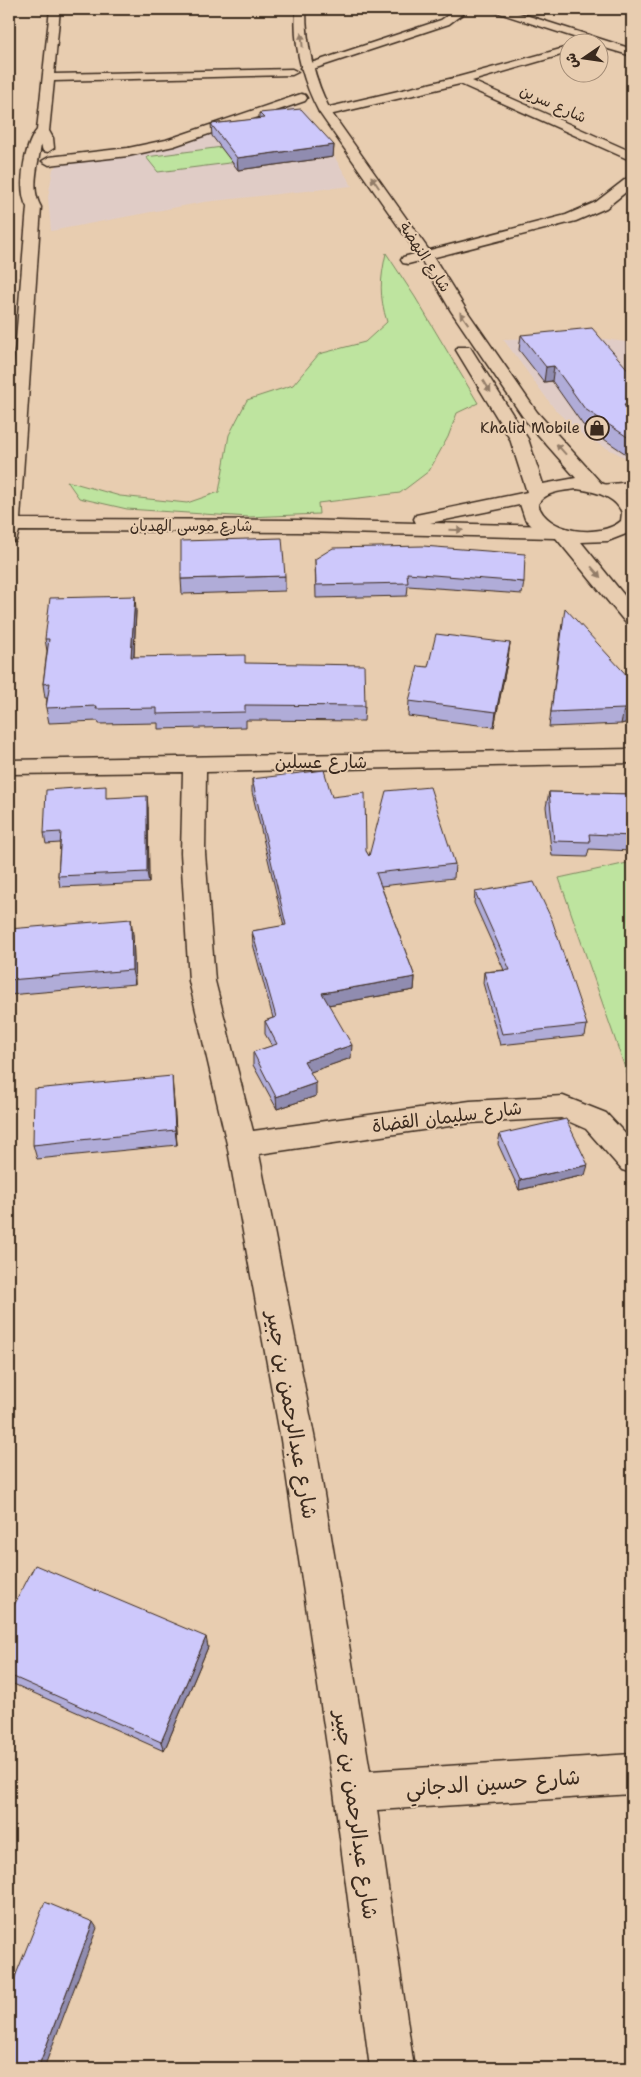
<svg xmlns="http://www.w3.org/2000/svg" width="641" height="2077" font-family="'Shantell Sans','Playpen Sans Arabic',sans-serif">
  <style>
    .built { fill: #e0ccc6 }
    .green { fill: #bee49f; stroke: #7c875e }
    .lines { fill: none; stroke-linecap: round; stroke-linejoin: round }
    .street-casing { stroke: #3b2a1e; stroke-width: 3 }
    .secondary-casing { stroke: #3b2a1e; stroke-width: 3 }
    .street { fill: #e8cdb0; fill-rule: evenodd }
    .secondary { fill: #e8cdb0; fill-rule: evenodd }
    .wall { fill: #b0acd8; stroke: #3b2a1e }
    .shaded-wall { fill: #908cb0; stroke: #3b2a1e }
    .building { fill: #cdc8fb; stroke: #3b2a1e }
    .oneway { fill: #927c67 }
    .labels { text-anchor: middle; stroke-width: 4; stroke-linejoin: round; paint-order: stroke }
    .far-street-label { font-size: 15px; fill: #3b2a1e; stroke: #e8cdb0 }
    .far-poi-label { font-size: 15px; fill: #3b2a1e; stroke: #e8cdb0; text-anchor: end }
    .street-label { font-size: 18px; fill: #3b2a1e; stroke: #e8cdb0 }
    .near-street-label { font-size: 21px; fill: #3b2a1e; stroke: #e8cdb0 }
  </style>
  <rect width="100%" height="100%" fill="#e8cdb0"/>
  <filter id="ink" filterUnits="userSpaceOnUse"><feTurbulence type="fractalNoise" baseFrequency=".02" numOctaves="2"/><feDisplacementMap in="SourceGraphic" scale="10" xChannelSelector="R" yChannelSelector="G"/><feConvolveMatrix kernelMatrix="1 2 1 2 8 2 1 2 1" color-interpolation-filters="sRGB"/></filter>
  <g filter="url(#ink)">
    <path class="built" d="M289,107L306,110L352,186L204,202L51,231L48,197L53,169L58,164L175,145L219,132L282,108Z
      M592,337L632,343V461L585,437L556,411L503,339Z"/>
    <path class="green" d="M314,135L261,159L158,172L146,157Z
      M386,253L415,297L478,403L457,413L448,437L429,471L400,493L318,503L319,514L249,517L127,509L79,498L67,481L120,496L187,503L219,492L229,435L247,400L293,385L319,354L365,342L387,322C379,295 380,281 386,253Z
      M632,862V1088L559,878Z"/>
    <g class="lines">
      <g class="street-casing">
        <path id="street" d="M50,9H60L54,74L292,69L298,72L292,75L54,81L49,131L53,138L54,148L48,152L43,151L41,145C38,165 30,189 41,207L20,519L298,520L416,523L414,519L416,515L532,491L539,493L541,497L539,501L430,523L555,526L562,528L565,532L562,536L555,538L298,532L19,531L16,541L9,543V425L27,207C17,190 24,145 37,130Z
          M457,9H469L449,24L310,70L306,71L300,68L302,66L441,20Z
          M492,9H507L632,49V56L598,46V42H589L493,11Z
          M568,47V53L472,81L632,152V161L460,84L325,116L319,112L321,109L458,77Z
          M301,94L305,95L307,98L305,101L174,146L128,156L49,165L42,161L49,157L128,148L166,140Z
          M632,177V187L606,208L576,221L408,264L403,263L401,260L403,257L566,215L596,202L627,178Z
          M632,482V493L608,495L601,493L599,489L601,485Z
          M632,749V763L206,772L205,853L215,981L253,1131L470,1101L563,1096L606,1113L632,1141V1173L622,1170L586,1129L561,1118L470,1123L259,1154L315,1440L370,1771L632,1754V1794L377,1810L414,2068H370L334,1792L281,1440L227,1144L189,981L181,853L183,772L9,774V760Z"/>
      </g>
      <g class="secondary-casing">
        <path id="secondary" d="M296,9H306C306,46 314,79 331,112L433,256L467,311L537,412L601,483L620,490L632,498L631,532L608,541L581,542L632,605V624L625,622L556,538L535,529L525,519L520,504L527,492L510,439L456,350L458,347H470L528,439L543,484L576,478L525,420L451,311L419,256L319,112C302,80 293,45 296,9ZM577,489C593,491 616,496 622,513L621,521C600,539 546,533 538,504C546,491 563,491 577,489Z"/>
      </g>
      <use href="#street" class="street"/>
      <use href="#secondary" class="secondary"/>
    </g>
    <path class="wall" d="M259,113L334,145L333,157L238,170L212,136L211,124L259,119Z
      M521,335L632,374V458L583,425L552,381L544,382L519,350Z
      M315,559L524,582L522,594L408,586L407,596L316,598Z
      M285,576V591L182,594L181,579Z
      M136,611L134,657L245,663L365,706L364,721L246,720V727L158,729V723L99,724L98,721L49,723L46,708L47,698H45L43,684L47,651L45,639Z
      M562,623L632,681V721L621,724L549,727Z
      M510,643L508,658L494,727L408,716L409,701L428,667Z
      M252,779L332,797L369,856L455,864L454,878L381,886L415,977L414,990L328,1005L351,1058L310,1072L316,1096L277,1109L253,1065V1052L272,1046L265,1034V1021L273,1018L253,944L252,931L284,926L252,792Z
      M549,792L632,794V851L589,849L587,857L552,856L546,807Z
      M108,798L148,807L149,883L60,887L58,876L60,843L46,844L44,833Z
      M475,892L587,1025L585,1036L500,1045L483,983L484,972L504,970L474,903Z
      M9,929L133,934L135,984L9,995Z
      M173,1090L177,1145L37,1159L33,1145Z
      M500,1134L585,1175L519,1190L498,1144Z
      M9,1615L208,1647L164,1751L9,1682Z"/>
    <path class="shaded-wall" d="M334,145L333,157L238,170L237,158Z
      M554,366L552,381L544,382L546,367Z
      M632,404V419L624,405Z
      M135,596L136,611L133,672L131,657Z
      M510,643L508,658L494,727L496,712Z
      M632,707V721L621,724L624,709Z
      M147,796L148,807L149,883L147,872Z
      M131,919L133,934L135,984L132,970Z
      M415,977L414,990L322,1006V993Z
      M352,1045L351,1058L305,1074L304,1061Z
      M172,1076L173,1090L177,1145L175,1130Z
      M316,1083V1096L277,1109L276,1097Z
      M588,1165L585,1175L519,1190L520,1180Z
      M206,1637L208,1647L164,1751L161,1742Z
      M93,1922L97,1928L44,2068H38Z"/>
    <path class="building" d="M301,109L334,145L237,158L211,124L264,118L259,113Z
      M592,328L632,374V404L624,405L632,416V440L585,409L554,366L546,367L521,335Z
      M282,538L285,576L181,579V541Z
      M423,546L525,554L524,582L407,573L408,583L316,585L315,559L333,548Z
      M135,596L131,657L245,655V663L364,665L365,706L245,705V712L157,714V708L96,709L97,706L46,708L50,683L43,684L49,639H45L50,598Z
      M565,608L632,681V707L624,709L551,712Z
      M436,634L510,643L496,712L409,701L418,666L428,667Z
      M324,770L332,797L365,793L366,851L369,856L386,791L430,787L455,864L376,873L415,977L322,993L352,1045L304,1061L316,1083L276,1097L253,1052L277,1044L265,1021L276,1017L252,931L286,925L252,779Z
      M106,786V798L147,796V872L58,876L61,832L44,833L46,790Z
      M549,792L632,794V836L589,834L590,842L554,841Z
      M534,882L552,920L587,1025L502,1034L484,972L510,970L475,892Z
      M131,919L132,970L9,980V929Z
      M172,1076L175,1130L33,1145L34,1089Z
      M566,1119L588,1165L520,1180L500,1134Z
      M35,1565L206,1637L161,1742L9,1675V1615Z
      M45,1902L93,1922L38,2068H9V1992Z"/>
    <defs><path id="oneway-solid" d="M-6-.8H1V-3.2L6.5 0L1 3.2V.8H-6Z" transform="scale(1.25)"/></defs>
    <g class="oneway">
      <use href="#oneway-solid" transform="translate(302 40) rotate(-95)"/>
      <use href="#oneway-solid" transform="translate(375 182) rotate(-124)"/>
      <use href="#oneway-solid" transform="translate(464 318) rotate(-125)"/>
      <use href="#oneway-solid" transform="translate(487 386) rotate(58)"/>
      <use href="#oneway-solid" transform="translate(561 449) rotate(-132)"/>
      <use href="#oneway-solid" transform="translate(456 530) rotate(1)"/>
      <use href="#oneway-solid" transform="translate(596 572) rotate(49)"/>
    </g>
  </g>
  <defs>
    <g id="shop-ring" transform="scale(1.25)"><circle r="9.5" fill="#e8cdb0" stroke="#3b2a1e" stroke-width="1.5"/><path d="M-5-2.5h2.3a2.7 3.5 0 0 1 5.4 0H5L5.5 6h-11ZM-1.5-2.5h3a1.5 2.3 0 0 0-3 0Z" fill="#3b2a1e"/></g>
  </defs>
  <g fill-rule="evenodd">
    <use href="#shop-ring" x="597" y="428"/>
  </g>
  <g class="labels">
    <g class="far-street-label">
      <text transform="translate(553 104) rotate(24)" y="5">شارع سرين</text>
      <text transform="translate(425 257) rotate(57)" y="5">شارع النهضة</text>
      <text x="191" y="531">شارع موسى الهدبان</text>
    </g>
    <g class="far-poi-label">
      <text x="580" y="433">Khalid Mobile</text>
    </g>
    <g class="street-label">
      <text x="321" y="768">شارع عسلين</text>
      <text transform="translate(447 1117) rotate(-7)" y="6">شارع سليمان القضاة</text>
    </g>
    <g class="near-street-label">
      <text transform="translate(292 1415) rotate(80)" y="7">شارع عبدالرحمن بن جبير</text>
      <text transform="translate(493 1783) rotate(-4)" y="7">شارع حسين الدجاني</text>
      <text transform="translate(356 1815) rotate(82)" y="7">شارع عبدالرحمن بن جبير</text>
    </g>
  </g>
  <rect width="641" height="2077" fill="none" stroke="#e8cdb0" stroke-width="30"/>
  <rect x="15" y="15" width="611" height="2047" fill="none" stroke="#3b2a1e" stroke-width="2" filter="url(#ink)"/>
  <g transform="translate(584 58) rotate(257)"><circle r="24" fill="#e8cdb0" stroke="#a38c76"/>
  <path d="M0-4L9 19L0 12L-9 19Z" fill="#3b2a1e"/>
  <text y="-8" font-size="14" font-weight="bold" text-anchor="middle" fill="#3b2a1e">ش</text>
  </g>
</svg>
